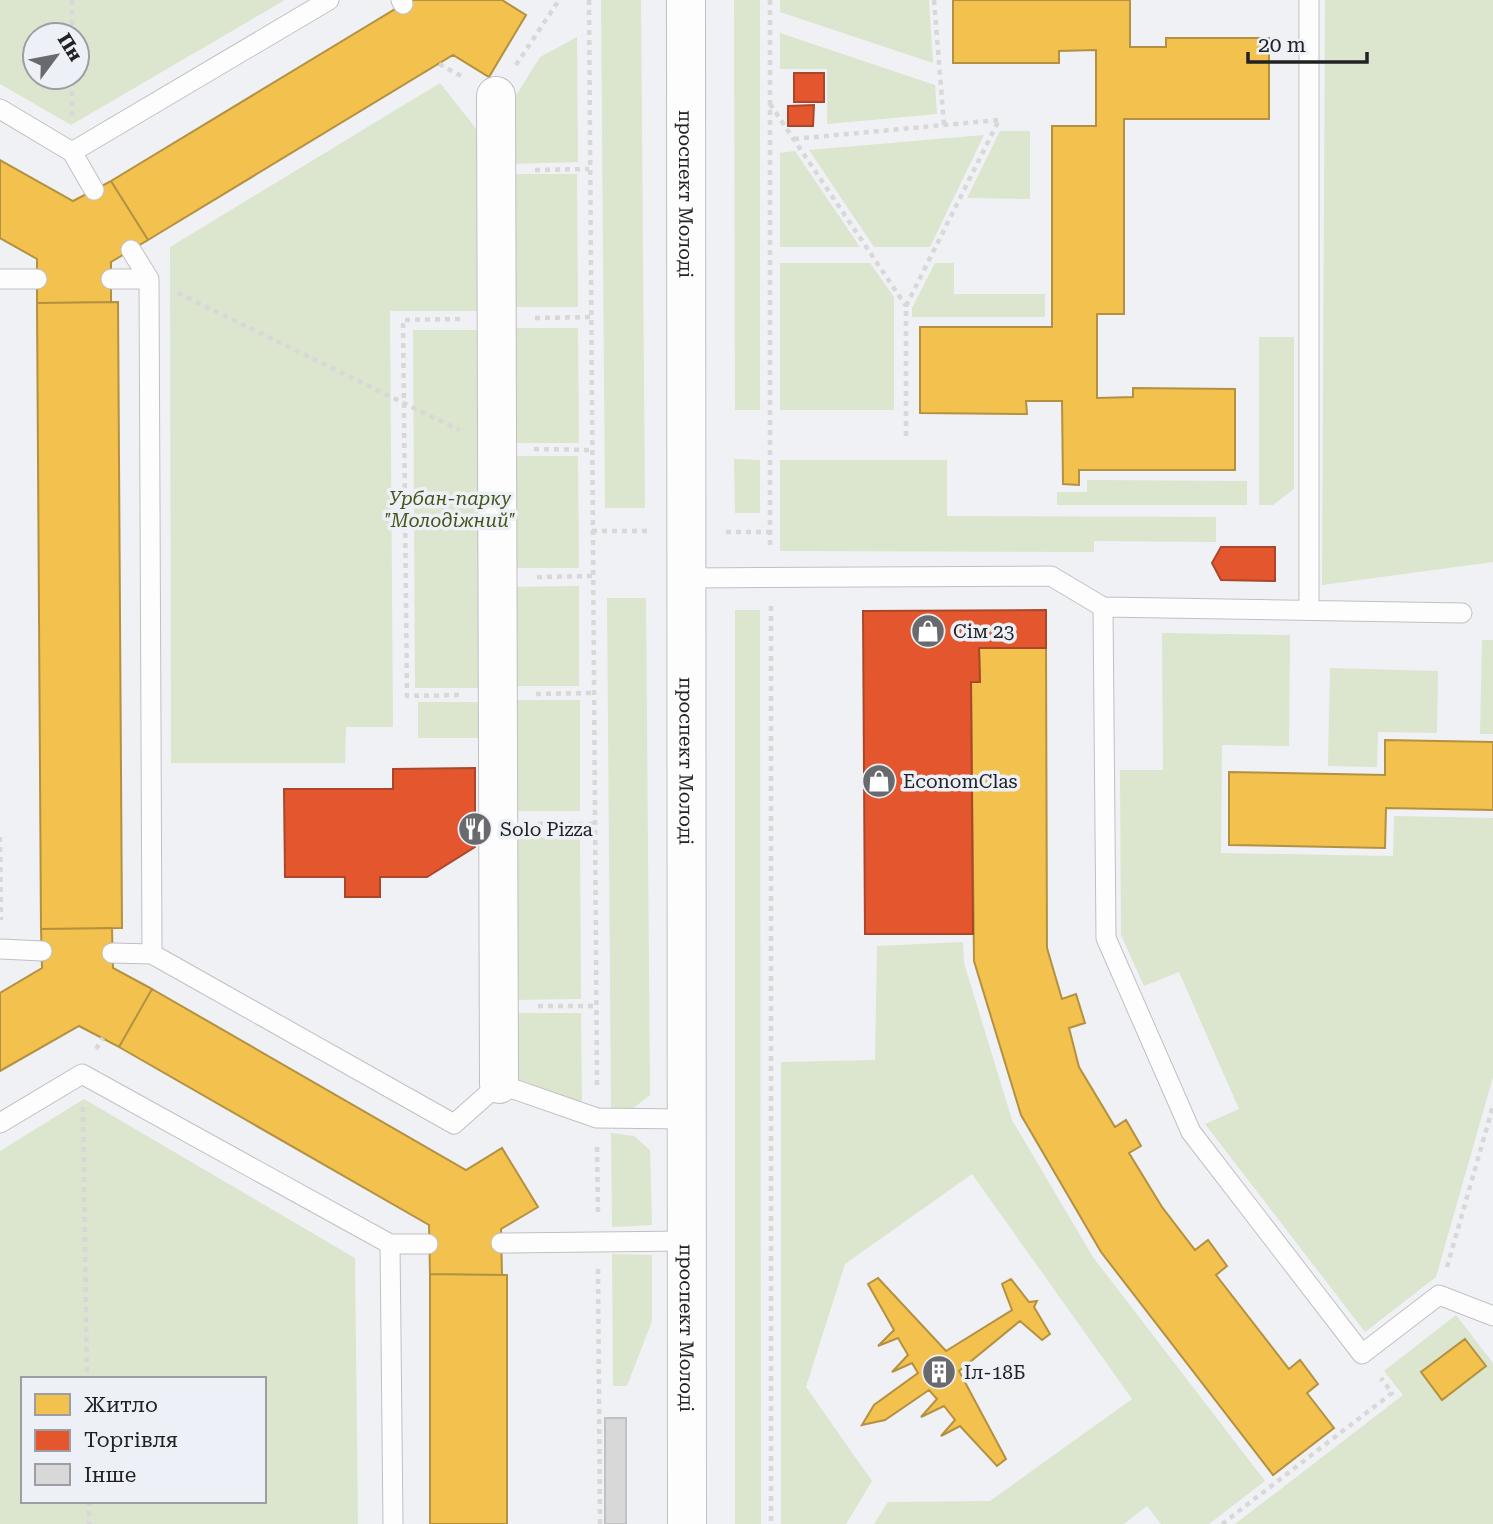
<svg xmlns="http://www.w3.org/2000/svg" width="1493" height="1524" font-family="'Roboto Serif',serif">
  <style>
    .green { fill: #dce5ce; fill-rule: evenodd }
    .homes { fill: #f2c14e; stroke: #b39141; stroke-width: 2 }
    .shops { fill: #e4572e; stroke: #aa472b; stroke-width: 2 }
    .building { fill: #d9d8d9; stroke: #c1c0c2; stroke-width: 2 }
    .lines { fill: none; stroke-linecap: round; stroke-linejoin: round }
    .lane-casing { stroke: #c0c0c3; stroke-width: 21 }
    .street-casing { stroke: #c0c0c3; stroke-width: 40 }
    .secondary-casing { stroke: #c0c0c3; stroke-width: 40 }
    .path { stroke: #d8d8d9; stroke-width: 4.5; stroke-dasharray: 5 5; stroke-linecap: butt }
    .lane { stroke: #fdfdfe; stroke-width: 19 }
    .street { stroke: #fdfdfe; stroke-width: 38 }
    .secondary { stroke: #fdfdfe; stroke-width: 38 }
    .labels { text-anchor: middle; stroke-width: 7; stroke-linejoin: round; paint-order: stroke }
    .street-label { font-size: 19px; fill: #212224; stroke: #eef0f7 }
    .park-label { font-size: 19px; font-style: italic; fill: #435517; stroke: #eef0f7 }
    .poi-label { font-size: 19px; fill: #212224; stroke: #eef0f7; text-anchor: start }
  </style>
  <rect width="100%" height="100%" fill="#f0f1f5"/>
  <path class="green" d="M0,0H285L71,125L0,84ZM35,35H77V77H35Z
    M601,0H641L645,508H605Z
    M734,0H760V410H735Z
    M780,0H929L933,63L780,12Z
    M1325,0H1493V562L1322,585Z
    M780,33L935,85L937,114L827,124V69H780Z
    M577,37L578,162L507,164L510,105L540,57Z
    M440,83L485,140L486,311H390L393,727H346L345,763H171L170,247Z
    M1000,131H1030V199L967,198Z
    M984,135L930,247H874L809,150Z
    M795,151L860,247H780V153Z
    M507,174H577L578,307H507Z
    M780,263H870L894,297V410H780Z
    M935,263H954V294H1045V317H912V308Z
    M505,328H578L579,443H507Z
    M413,330H486L488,688H415Z
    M1259,337H1294V489L1273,505H1259Z
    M507,456H578L579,568H507Z
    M734,459L760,460V513H735Z
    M780,460H947V516L1216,517V542L1094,541V552L780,551Z
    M1087,480L1247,481V505H1057V492H1087Z
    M579,586V686H509V587Z
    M607,598H646L650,1095L632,1109L611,1108Z
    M735,610H760L761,1524H735Z
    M1162,633L1290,635L1289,746L1222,745L1221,853L1393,856L1394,816L1493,818V1077L1436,1277L1365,1332L1205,1124L1239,1109L1179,972L1144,986L1121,935L1120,770H1163Z
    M1482,640H1493V734H1480Z
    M1330,668L1438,671L1437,733L1378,732L1377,767L1328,766Z
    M510,700H580V811H510Z
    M418,702H484V738H418Z
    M580,837L581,999L511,1000V838Z
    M963,942L964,963L1012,1120L1093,1257L1265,1481L1209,1524H1161L1147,1506L1124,1524H874L888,1502L990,1501L1132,1399L972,1174L845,1264L806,1387L872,1481L846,1524H781V1062L875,1060L877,946Z
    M511,1013H581L582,1104L512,1077Z
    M84,1099L355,1258L358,1524H0V1151ZM23,1379H264V1501H23Z
    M611,1133L634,1136L650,1150L652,1225L612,1227Z
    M612,1254L652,1255V1321L627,1386H613Z
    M1456,1315L1493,1363V1524H1235L1403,1395L1384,1371Z"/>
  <path class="homes" d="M410,0H502L526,15L489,77L453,55L148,240L111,181Z
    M953,0H1130V47H1166V38H1269V119H1124V314H1097V398L1133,397V388L1235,389V470H1079V485L1063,484L1062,401H1026L1027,414L920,413V327H1052V126H1096V50L1059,51V63H953Z
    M0,160L73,201L111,181L148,240L111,262V302L37,303V259L0,238Z
    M118,302L122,928L41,929L37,303Z
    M979,648H1046L1047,948L1062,999L1076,994L1085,1023L1069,1028L1079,1067L1115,1127L1126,1120L1141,1146L1129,1153L1162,1207L1195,1250L1208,1240L1227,1266L1216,1275L1289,1369L1300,1360L1318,1384L1307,1393L1334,1428L1273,1475L1101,1252L1021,1115L974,961L971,682H980Z
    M1385,740L1493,742V810L1386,808L1385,848L1229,845V772L1385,775Z
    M112,928L113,968L152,989L119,1047L79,1026L0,1071V993L42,968L41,929Z
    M152,989L466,1170L502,1148L538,1207L501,1229L502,1275L430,1274L429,1225L119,1047Z
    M430,1274L507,1275V1524H430Z
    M878,1278L946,1351L1012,1310L1002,1284L1011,1279L1029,1302L1037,1301L1034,1307L1050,1334L1042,1340L1020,1321L959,1371L1006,1459L997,1466L960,1426L941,1436L955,1420L944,1406L921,1417L937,1399L929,1390L885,1420L862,1425L874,1405L918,1373L912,1363L892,1372L908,1355L898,1338L878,1346L894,1330L868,1284Z
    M1465,1339L1486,1366L1442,1400L1421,1372Z"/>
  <path class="shops" d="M794,73H824V102H794Z
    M814,105L813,126H788V106Z
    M1221,547H1275V581L1221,580L1212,563Z
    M1046,610V648H979L980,682H971L973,934H865L863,611Z
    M475,768V847L427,877H380V897H345V877H285L284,789H393V769Z"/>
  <path class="building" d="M605,1418H626V1524H605Z"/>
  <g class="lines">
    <g class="lane-casing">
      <path id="lane" d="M401,0L403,4
        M1309,0V610
        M0,109L72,152L329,0
        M72,152L94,190
        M0,279H37
        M111,279H149L131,250
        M149,279L152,954L454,1124L499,1084L597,1118L685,1119
        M686,578L1051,576L1103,607L1462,613
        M1103,607L1106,938L1191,1132L1362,1354L1439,1295L1493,1316
        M1,949L42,951
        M112,953L152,954
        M0,1123L82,1074L390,1244H428
        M501,1243L685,1241
        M390,1244L393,1524"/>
    </g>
    <g class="street-casing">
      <path id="street" d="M496,96L499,1084"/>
    </g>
    <g class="secondary-casing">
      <g id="secondary">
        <path id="s1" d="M686,0L687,1524"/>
      </g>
    </g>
    <path class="path" d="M589,0L597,1086
      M770,0V549
      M934,0L944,125
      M72,35V0
      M439,64L463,77
      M516,65L559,0
      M770,104L906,306
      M72,116V77
      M794,139L998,120
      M535,170L589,169
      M178,293L459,430
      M535,318L590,317
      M460,319L403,320L407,696L460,695
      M906,436V306L999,120
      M534,449L591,450
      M592,531H647
      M726,532H770
      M537,577L592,576
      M771,606V1524
      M536,694L593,693
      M538,824H595
      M0,837L1,920
      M538,1006H596
      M96,1049L103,1038
      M83,1107L87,1379
      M597,1147L598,1212
      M1447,1267L1493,1106
      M598,1269L600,1524
      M89,1501V1524
      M1222,1524L1392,1393L1381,1378"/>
    <use href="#lane" class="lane"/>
    <use href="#street" class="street"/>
    <use href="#secondary" class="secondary"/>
  </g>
  <defs>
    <g id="shop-disc" transform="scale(1.75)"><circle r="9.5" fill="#696a6d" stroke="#eef0f7"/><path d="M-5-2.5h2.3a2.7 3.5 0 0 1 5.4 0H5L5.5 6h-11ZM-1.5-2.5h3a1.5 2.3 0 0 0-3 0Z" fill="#fff"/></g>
    <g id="restaurant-disc" transform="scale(1.75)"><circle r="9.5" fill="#696a6d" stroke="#eef0f7"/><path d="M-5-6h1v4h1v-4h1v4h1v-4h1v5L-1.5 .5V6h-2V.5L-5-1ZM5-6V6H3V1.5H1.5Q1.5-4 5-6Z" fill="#fff"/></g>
    <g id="building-disc" transform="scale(1.75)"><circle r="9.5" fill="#696a6d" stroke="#eef0f7"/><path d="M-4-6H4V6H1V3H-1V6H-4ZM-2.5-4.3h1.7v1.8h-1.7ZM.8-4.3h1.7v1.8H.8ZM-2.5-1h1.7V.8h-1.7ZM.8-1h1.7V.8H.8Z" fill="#fff"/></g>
  </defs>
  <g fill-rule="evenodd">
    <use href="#shop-disc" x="928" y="631"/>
    <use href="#shop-disc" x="879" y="781"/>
    <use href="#restaurant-disc" x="475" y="829"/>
    <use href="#building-disc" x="939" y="1372"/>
  </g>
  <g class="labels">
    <g class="street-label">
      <text dy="7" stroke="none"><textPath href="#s1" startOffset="194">проспект Молоді</textPath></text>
      <text dy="7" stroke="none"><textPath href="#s1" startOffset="761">проспект Молоді</textPath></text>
      <text dy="7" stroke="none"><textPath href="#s1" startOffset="1328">проспект Молоді</textPath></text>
    </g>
    <g class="park-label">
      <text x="450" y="505">Урбан-парку<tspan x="450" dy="22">"Молодіжний"</tspan></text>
    </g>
    <g class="poi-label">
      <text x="953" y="638">Сім 23</text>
      <text x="903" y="788">EconomClas</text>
      <text x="500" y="836">Solo Pizza</text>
      <text x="964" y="1379">Іл-18Б</text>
    </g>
  </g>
  <rect x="21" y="1377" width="245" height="126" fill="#eef0f7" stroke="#9c9ea3" stroke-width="2"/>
  <rect x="35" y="1394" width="35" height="21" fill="#f2c14e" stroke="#9c9ea3" stroke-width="2"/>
  <text x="84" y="1412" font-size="21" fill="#212224">Житло</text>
  <rect x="35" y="1430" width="35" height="21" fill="#e4572e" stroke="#9c9ea3" stroke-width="2"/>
  <text x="84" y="1447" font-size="21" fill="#212224">Торгівля</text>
  <rect x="35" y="1464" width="35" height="21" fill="#d9d8d9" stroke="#9c9ea3" stroke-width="2"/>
  <text x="84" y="1482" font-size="21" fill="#212224">Інше</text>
  <g transform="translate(56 56) rotate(58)"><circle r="33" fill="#eef0f7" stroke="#9c9ea3" stroke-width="2"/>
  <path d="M0-5L12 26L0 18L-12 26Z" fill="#696a6d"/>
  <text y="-10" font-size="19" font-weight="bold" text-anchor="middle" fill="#212224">Пн</text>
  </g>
  <path d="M1248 52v10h119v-10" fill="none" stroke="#212224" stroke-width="3.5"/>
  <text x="1258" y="52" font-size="21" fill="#212224" stroke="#eef0f7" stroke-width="5" paint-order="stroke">20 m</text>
</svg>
